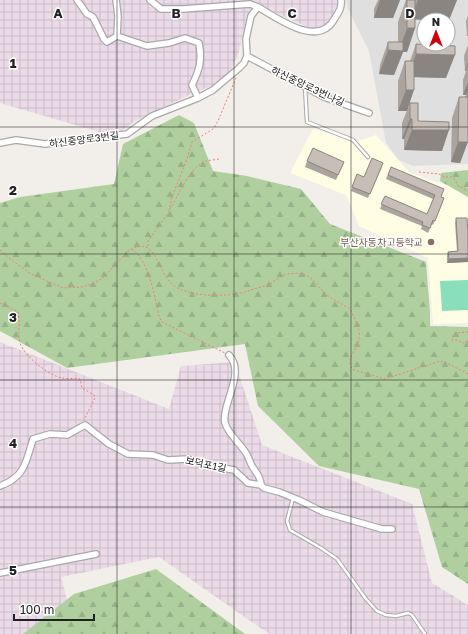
<svg xmlns="http://www.w3.org/2000/svg" width="468" height="634" font-family="'Golos Text','Noto Sans KR',sans-serif">
  <style>
    .residential { fill: #e0dfdf; fill-rule: evenodd }
    .industrial { fill: url(#industrial-grid) }
    .education { fill: #fffee5 }
    .forest { fill: url(#forest-firs) }
    .pitch { fill: #89dfba }
    .lines { fill: none; stroke-linecap: round; stroke-linejoin: round }
    .lane-casing { stroke: #a9a9a9; stroke-width: 4.5 }
    .street-casing { stroke: #a9a9a9; stroke-width: 8 }
    .path { stroke: #f87b73; stroke-width: 1; stroke-dasharray: 2 2; stroke-linecap: butt }
    .lane { stroke: #fff; stroke-width: 2.5 }
    .street { stroke: #fff; stroke-width: 5.5 }
    .wall { fill: #aba39e }
    .shaded-wall { fill: #8b8581 }
    .building { fill: #c7beb8; stroke: #8b8581 }
    .grid { fill: none; stroke: #222; stroke-width: 1; stroke-opacity: 0.55 }
    .education-dot { fill: #8d6e63; stroke: #fff; stroke-width: 1.5 }
    .labels { text-anchor: middle; stroke-width: 3; stroke-linejoin: round; paint-order: stroke }
    .street-label { font-size: 10px; fill: #222; stroke: #fff }
    .education-label { font-size: 10px; fill: #785e54; stroke: #fff; text-anchor: end }
    .grid-label { font-size: 13px; text-anchor: middle; font-weight: bold; fill: #222; stroke: #fff; stroke-width: 3; stroke-linejoin: round; paint-order: stroke }
  </style>
  <defs>
    <pattern id="industrial-grid" width="8" height="8" patternUnits="userSpaceOnUse"><rect width="8" height="8" fill="#ebdbe8"/><path d="M0 4h8M4 0v8" fill="none" stroke="#c9bcc7"/></pattern>
    <pattern id="forest-firs" width="22" height="20" patternUnits="userSpaceOnUse"><rect width="22" height="20" fill="#afd09e"/><path d="M5 1l3.5 6h-7zM16 11l3.5 6h-7z" fill="#96b288"/></pattern>
  </defs>
  <rect width="100%" height="100%" fill="#f2eee9"/>
  <path class="residential" d="M346,0H468V164L413,166L399,160L386,143L369,51L348,9ZM424,20H448V44H424Z"/>
  <path class="industrial" d="M0,0H338L339,5L331,19L325,26L313,29L307,27L257,4L247,15L239,52L230,72L215,85L191,94L137,120L113,136L0,103Z
    M0,342L169,409L181,366L235,362L262,445L412,504L432,583L468,605V634H269L159,557L61,577L76,634H0Z"/>
  <path class="education" d="M313,129L358,141L376,135L409,172L430,180L454,187L468,198V323L433,324L428,258L359,226L346,195L290,173Z"/>
  <path class="forest" d="M179,115L194,123L213,171L247,176L301,189L330,224L426,262L430,312V326L468,327V584L442,567L419,489L319,466L258,406L245,344L67,368L0,331V203L20,197L114,184L123,144Z
    M468,170V197L440,181L441,173Z
    M156,569L245,634H23L74,594Z"/>
  <path class="pitch" d="M468,280V310L442,311L440,281Z"/>
  <g class="lines">
    <g class="lane-casing">
      <path id="lane" d="M305,87L307,122L353,140L368,157
        M293,498L287,521L290,530L321,548L337,559L366,599L377,611L386,615L396,616L408,613L412,615L425,634"/>
    </g>
    <g class="street-casing">
      <path id="street" d="M77,0L87,14L93,17L104,39L107,42L117,36L118,16L116,0
        M150,0L161,9H183L250,4L258,7
        M117,36L147,46L169,43L185,38L199,43C202,60 200,69 192,85L198,98
        M247,56L324,97L369,113
        M0,143L16,140L45,144L127,134L152,116L198,98L213,90L238,69L244,63L247,56L246,39L251,16L258,7C279,19 319,49 335,18C339,12 342,7 341,0
        M229,355C244,371 227,396 225,414C225,416 224,420 225,423C228,434 240,443 246,453C248,456 249,460 251,464C255,472 261,476 261,485
        M0,486C25,477 26,462 33,439L50,434L67,435L85,425L109,444L128,454L153,455L168,460L188,459L208,465L234,470L248,483L261,485L264,488L279,492L299,500L323,512L382,529H392
        M0,573L96,554"/>
    </g>
    <path class="path" d="M419,172L439,174L444,177H452L456,181L457,185L468,191
      M170,209C180,193 188,169 206,161C210,160 215,160 219,159
      M169,211L172,197L187,159L192,142L213,129L218,121L236,78
      M148,246V241L169,212
      M132,249C149,261 155,297 159,317L162,322L225,353
      M0,250L9,258L31,274L63,288L81,287L92,284L103,278L127,252C155,231 157,271 172,284C178,290 189,292 197,294C212,296 230,296 245,292C253,289 261,287 269,285C272,283 275,280 278,278C285,273 297,272 305,275C314,278 319,288 327,295C334,300 342,304 350,309C354,316 361,331 359,339C357,350 349,353 350,366L354,370L385,379L440,361L445,362L468,374
      M0,303L18,312C21,324 17,331 20,343C24,356 48,375 62,378C67,379 74,378 80,379L82,388L94,395L95,398L84,420
      M468,332L456,333L453,335L452,340H457L463,343L468,341"/>
    <use href="#lane" class="lane"/>
    <use href="#street" class="street"/>
  </g>
  <path class="wall" d="M378,0H400L393,18H374V9Z
    M406,0H457L449,20H415V28L407,52H403L394,75L379,74L380,65L388,42H398V22Z
    M468,16V36H467L466,21Z
    M416,44L446,78L414,77L407,111H398V81L405,61H410Z
    M468,45V119L460,163L451,162L452,118L459,97H465L466,95H463V80L466,71H465L464,56Z
    M410,103L418,121L442,151L404,150V139H402V123Z
    M307,161L344,162L336,180L305,167Z
    M382,167L368,198L351,191L357,174L364,177Z
    M391,167L441,197L443,202L433,225L432,224L428,233L421,229L422,226L380,209L385,196L427,214L433,199L386,179Z
    M456,218L468,262L447,263V256L448,252L457,251L455,223Z"/>
  <path class="shaded-wall" d="M380,0H400L393,18H374Z
    M418,0H457L449,20L411,19Z
    M407,28H415L407,52H403L394,75L379,74L388,50L399,51Z
    M416,54L455,55L446,78L407,77Z
    M468,62V65L466,71H465Z
    M468,82V95V89L466,95H463Z
    M406,90H414L407,111H398Z
    M410,119H412L404,139H402Z
    M412,130H449L442,151L404,150Z
    M458,142H468L460,163L451,162Z
    M468,258V262L447,263L449,259Z"/>
  <path class="building" d="M407,0H415V28H407Z
    M388,42H403V51L388,50Z
    M416,44L455,46V55L416,54Z
    M405,61H414V90H406Z
    M468,89V142H458L459,97H468Z
    M410,103H418V121L449,122V130H412V119H410Z
    M313,148L344,162L338,175L307,161Z
    M372,158L383,163L370,194L352,187L357,174L364,177Z
    M391,167L444,189L441,197L444,198L435,221L433,220L430,228L422,225L423,222L381,204L385,196L427,214L435,195L388,175Z
    M456,218H467L468,232V258L449,259L448,252L458,251Z"/>
  <path class="grid" d="M117,0V634M234,0V634M351,0V634M0,127H468M0,254H468M0,380H468M0,507H468"/>
  <circle class="education-dot" cx="431" cy="242" r="4"/>
  <g class="labels">
    <g class="street-label">
      <text transform="translate(308 86) rotate(25)" y="4">하신중앙로3번나길</text>
      <text transform="translate(84 139) rotate(-7)" y="4">하신중앙로3번길</text>
      <text transform="translate(206 464) rotate(12)" y="4">보덕포1길</text>
    </g>
    <g class="education-label">
      <text x="423" y="246">부산자동차고등학교</text>
    </g>
  </g>
  <g class="grid-label">
    <text x="58" y="18">A</text>
    <text x="176" y="18">B</text>
    <text x="292" y="18">C</text>
    <text x="410" y="18">D</text>
    <text x="13" y="68">1</text>
    <text x="13" y="195">2</text>
    <text x="13" y="322">3</text>
    <text x="13" y="448">4</text>
    <text x="13" y="575">5</text>
  </g>
  <g transform="translate(436 32)"><circle r="19" fill="#ffffff" stroke="#a7a7a7"/>
  <path d="M0-3L7 15L0 10L-7 15Z" fill="#d1020c"/>
  <text y="-6" font-size="11" font-weight="bold" text-anchor="middle" fill="#222222">N</text>
  </g>
  <path d="M14 614v6h80v-6" fill="none" stroke="#222222" stroke-width="2"/>
  <text x="20" y="614" font-size="12" fill="#222222" stroke="#ffffff" stroke-width="3" paint-order="stroke">100 m</text>
</svg>
